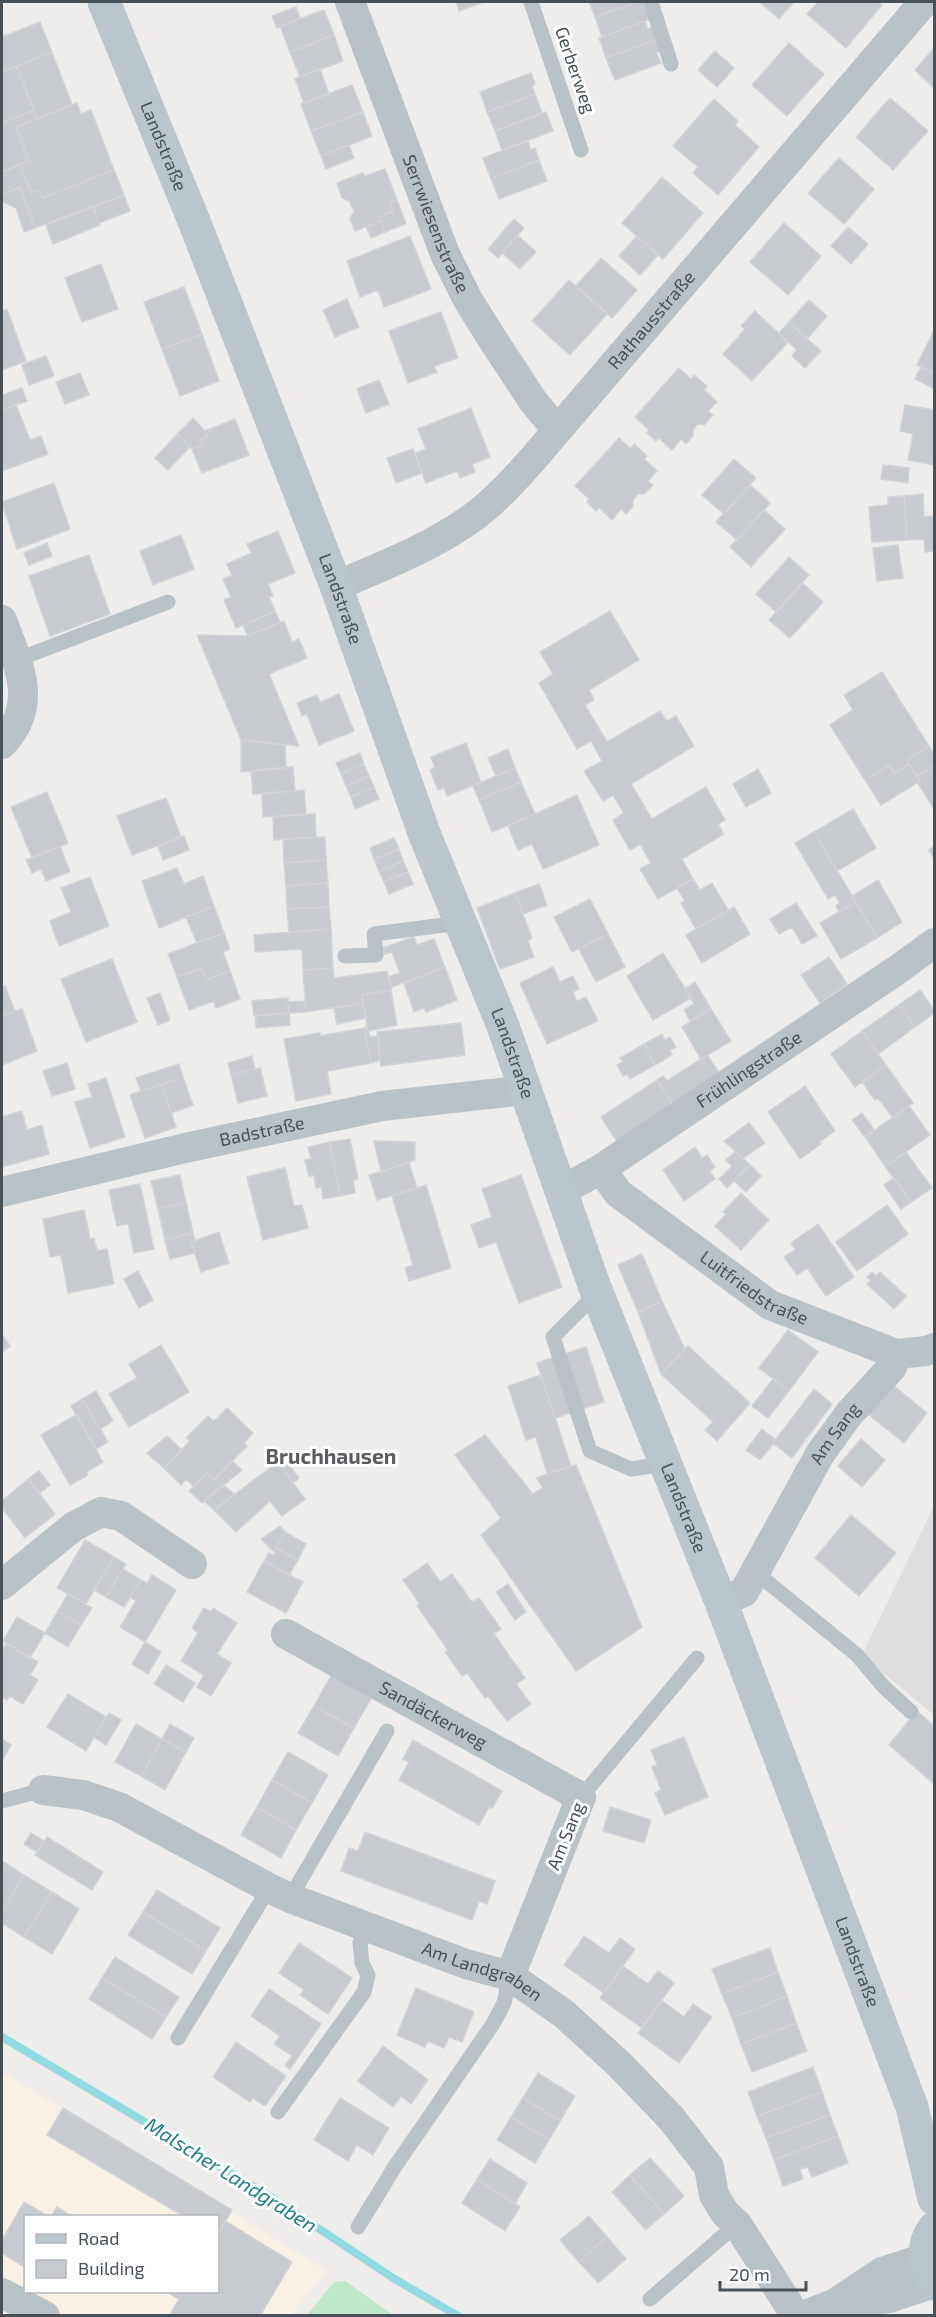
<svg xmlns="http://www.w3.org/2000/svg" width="936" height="2317" font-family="'Exo 2',sans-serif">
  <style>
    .commercial { fill: #f9f1e6; fill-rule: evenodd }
    .education { fill: #dfddde }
    .green { fill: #bfe8c9 }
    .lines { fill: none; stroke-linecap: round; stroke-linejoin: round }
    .stream { stroke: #91dae0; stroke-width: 8 }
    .building { fill: #c7cace; stroke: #d1d3d7; stroke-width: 1.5 }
    .lane { stroke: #b9c2c7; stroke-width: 15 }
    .street { stroke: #b9c2c7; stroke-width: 30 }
    .secondary { stroke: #bac5cc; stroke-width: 33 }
    .labels { text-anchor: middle; stroke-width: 6; stroke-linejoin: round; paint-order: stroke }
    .street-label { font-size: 18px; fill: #475157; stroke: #fff }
    .water-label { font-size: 20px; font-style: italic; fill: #1c7e86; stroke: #fff }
    .quarter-label { font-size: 21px; font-weight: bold; fill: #5a5d60; stroke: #fff }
  </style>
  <rect width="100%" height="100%" fill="#efecec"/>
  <path class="commercial" d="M2,2072L327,2271L291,2315H2ZM26,2216H218V2292H26Z"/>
  <path class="education" d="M934,1506V1715L862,1655Z"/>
  <path class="green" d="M345,2281L393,2315H307L334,2282Z"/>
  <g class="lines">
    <path class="stream" d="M2,2037L276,2200L393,2278L458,2316"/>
  </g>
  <path class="building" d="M456,2H484L459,11Z
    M589,2H637L595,17Z
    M637,2H643L650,19L602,37L595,17Z
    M760,2H794L779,19Z
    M818,2H877L882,5L846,48L807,14Z
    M296,7L300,18L277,28L272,16Z
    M324,10L334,35L290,52L280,26Z
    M645,21L648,29L652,27L656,40L606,58L599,38Z
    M40,22L52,52L2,72V37Z
    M334,35L343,61L300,77L290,52Z
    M656,40L660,51L656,53L661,63L615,80L606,58Z
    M789,43L824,74L787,116L752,85Z
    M934,48V88L915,70Z
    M715,51L734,68L717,87L698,70Z
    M52,52L72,105L37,119L17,66Z
    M17,66L34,110L2,123V72Z
    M320,69L329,94L304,103L295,79Z
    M531,73L535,84L532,86L535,94L487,112L480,92Z
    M352,85L363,112L311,131L301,104Z
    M535,94L542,113L495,131L487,112Z
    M890,98L928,131L893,170L856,137Z
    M714,99L738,121L735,125L759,147L718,195L693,173L698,167L673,146Z
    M77,103L81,114L91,110L114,170L43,198L40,190L31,193L20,165L29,161L16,127Z
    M34,110L37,119L16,127L29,161L2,172V123Z
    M363,112L372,136L321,156L311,131Z
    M546,112L553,131L502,150L495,131Z
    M528,141L531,150L535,148L539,160L491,179L483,158Z
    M349,145L354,158L326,169L321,156Z
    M839,158L874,189L844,224L808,193Z
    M539,160L547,181L499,199L491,179Z
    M20,165L31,193L40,190L43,198L114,170L124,195L35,228L20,188L2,194V172Z
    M385,169L397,200L390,202L393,211L379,217L381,221L355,231L350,219L354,211L349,201L342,198L337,183L363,173L365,176Z
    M662,177L703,213L663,259L622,223Z
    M20,188L35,228L24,232L16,208L2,201V194Z
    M124,195L130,211L99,223L93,207Z
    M397,200L406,224L385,232L379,217L393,211L390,202Z
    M93,207L100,225L53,244L46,225Z
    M514,219L524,228L498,258L488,249Z
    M381,221L385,232L371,238L366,227Z
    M784,223L821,256L788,295L750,262Z
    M848,227L868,244L851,264L831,246Z
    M517,235L536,252L520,269L502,253Z
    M410,236L431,289L384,307L378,290L360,297L347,261Z
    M637,236L658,255L640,275L619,256Z
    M601,258L637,290L612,318L576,286Z
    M101,264L118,309L82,322L65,278Z
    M569,280L607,314L570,355L532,321Z
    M184,287L202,334L162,349L144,302Z
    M347,299L359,327L335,337L323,310Z
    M809,300L827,316L807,339L789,322Z
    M7,309L26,361L2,370V311Z
    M755,311L788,342L752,381L723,354L745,329L741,326Z
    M441,312L458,358L434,366L437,372L408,383L389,331Z
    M789,322L821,351L805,368L792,356L797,350L779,333Z
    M934,330V374L917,365Z
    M202,334L219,381L180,396L162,349Z
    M46,356L54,376L29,385L22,365Z
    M921,367L934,374V389L915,379Z
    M679,368L691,379L694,375L707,386L704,390L717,402L708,411L713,415L704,425L698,424L693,430V436L686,444L681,439L672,450L659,438L656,441L647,433L649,430L635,417Z
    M80,373L89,395L65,404L56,382Z
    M379,380L389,404L366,413L357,389Z
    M22,388L27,401L2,410V395Z
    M16,405L30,440L41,436L48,454L2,471V410Z
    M905,405L934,410V465L908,460L913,434L900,431Z
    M471,408L490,457L472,464L475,472L460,478L457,471L426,483L415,453L426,449L418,429Z
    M193,418L205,431L208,437L200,440L203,445L192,449L177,434Z
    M235,419L249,455L202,473L192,449L203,445L200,440L208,437L205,431Z
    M177,434L190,447L168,470L155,458Z
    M619,438L631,449L634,444L647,456L644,459L657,471L648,481L653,485L644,494H638L633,500V506L626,514L621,509L612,520L599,508L596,511L587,502L589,499L575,486Z
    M413,449L422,473L396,483L387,458Z
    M734,459L756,478L724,514L702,495Z
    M883,465L909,468L908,483L881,479Z
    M54,483L70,529L17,549L2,502Z
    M750,485L770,503L737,540L716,522Z
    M923,494L924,517L934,516V551L925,552L924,539L907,540L904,496Z
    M904,496L907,540L872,542L869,507L888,505V497Z
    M764,510L785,529L751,567L730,547Z
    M278,531L295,573L268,584L273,596L269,597L275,611L236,628L224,600L231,597L223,579L232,575L227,564L251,553L247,544Z
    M181,535L194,569L153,585L140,551Z
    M47,543L52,556L29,565L24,553Z
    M898,545L903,578L877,581L873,548Z
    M89,555L110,614L50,636L29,576Z
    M789,557L809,575L776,612L756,594Z
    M803,583L823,602L790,638L769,620Z
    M275,611L280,622L248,636L243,625Z
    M610,611L639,660L589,690L594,700L585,705L607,742L660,711L667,721L676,716L694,746L631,784L652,819L706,787L725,820L718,824L724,834L682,859L693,879L658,899L640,869L651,863L640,844L630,850L613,820L624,813L613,795L603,801L584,771L602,761L591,741L577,749L539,683L553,674L540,652Z
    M284,621L292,642L299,639L307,658L269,674L299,746L241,740L197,635L248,636Z
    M882,672L929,746L907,760L909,764L894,773L889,765L865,780L830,725L853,710L844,695Z
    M339,694L354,731L319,745L307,714L302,716L297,703L317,695L320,702Z
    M241,740L285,745L286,768L241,772Z
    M466,743L481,782L447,796L444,787L438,790L430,770L435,767L431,757Z
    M929,746L934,754V765L917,776L907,760Z
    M508,749L515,768L496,776L488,758Z
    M360,753L364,764L341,774L336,763Z
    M364,764L369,776L346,786L341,774Z
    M909,764L920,781L881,805L865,780L889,765L894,773Z
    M934,765V809L917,782L920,781L917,776Z
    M293,767L295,791L253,794L251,770Z
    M515,768L521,782L479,800L473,786Z
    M758,769L771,793L746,807L733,784Z
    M369,776L374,787L351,797L346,786Z
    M521,782L535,814L492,832L479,800Z
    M374,787L379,799L355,809L351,797Z
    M304,790L306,814L263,817L262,794Z
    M47,792L68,843L32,858L11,807Z
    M577,795L599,845L543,869L532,844L518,850L508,826Z
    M166,798L181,837L132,855L117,816Z
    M853,809L876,848L837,871L814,832Z
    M315,814L316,837L274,840L273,817Z
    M814,832L856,902L839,912L836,906L840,903L835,895L828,899L795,843Z
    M184,836L189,850L163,860L158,846Z
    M325,837L326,860L284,863L283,839Z
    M394,838L399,849L374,859L370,848Z
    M60,846L70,872L46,881L41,869L32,873L26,860Z
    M934,846V859L929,850Z
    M399,849L403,861L379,871L374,859Z
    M326,860L328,883L286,886L284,863Z
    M403,861L408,872L384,882L379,871Z
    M177,868L184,884L203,876L214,906L159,928L142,881Z
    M408,872L413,884L389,894L384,882Z
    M90,877L109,926L59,946L50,921L71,912L61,888Z
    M693,879L700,890L712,883L728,910L696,929L681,903L685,901L677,888Z
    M878,880L902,922L877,938L852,896Z
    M328,883L329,907L287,909L286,886Z
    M539,884L547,905L523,914L515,893Z
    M515,893L532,938L528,941L534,957L500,969L477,908Z
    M590,899L608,934L572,952L554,917Z
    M856,902L877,938L841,959L820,923Z
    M796,903L817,936L802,944L792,927L779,934L770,919Z
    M214,906L224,933L197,943L186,917Z
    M329,907L331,929L289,932L287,909Z
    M734,907L750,934L702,963L686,935Z
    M331,929L333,968L303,970L302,949L255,952L254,935Z
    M224,933L230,949L223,952L230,971L206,980L202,968L177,977L168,954Z
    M608,934L625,967L596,982L579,949Z
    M414,937L417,945L434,939L445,967L392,987L388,977L400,973L392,952L385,954L383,948Z
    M663,953L691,998L653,1020L627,976Z
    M829,957L847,984L820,1003L801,975Z
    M112,959L137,1022L86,1042L61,979Z
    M445,967L457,1000L426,1012L424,1008L414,1012L404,983Z
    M553,967L560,982L573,976L579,989L573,992L577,1001L586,997L598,1021L547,1044L520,983Z
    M202,968L206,980L230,971L240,999L216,1008L214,1001L189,1010L177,977Z
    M333,968L334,978L387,971L392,987L391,990L362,995L363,1003L306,1012L303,970Z
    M695,982L711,1009L690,1021L684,1010L694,1004L685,989Z
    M5,986L15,1011L2,1016V988Z
    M391,990L397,1025L368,1031L362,995Z
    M920,990L934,1010V1013L915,1027L899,1005Z
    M160,993L170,1020L158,1025L147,998Z
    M288,998L289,1013L254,1016L252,1001Z
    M305,1001L306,1012L289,1013L288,1002Z
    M363,1003L366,1018L337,1024L334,1009Z
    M899,1005L915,1027L878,1054L862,1031Z
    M22,1009L37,1051L2,1065V1016Z
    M711,1009L731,1041L701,1059L682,1027Z
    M289,1013L290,1025L256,1028V1016Z
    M461,1023L465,1055L381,1066L377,1032Z
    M367,1027L370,1037L378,1036L380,1060L371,1063L364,1028Z
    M364,1028L371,1063L327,1071L331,1094L296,1101L284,1039L320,1033V1036Z
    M862,1031L886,1065L855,1087L831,1054Z
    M662,1034L665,1040L670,1037L676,1047L670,1050L672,1055L655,1065L644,1044Z
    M644,1044L655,1065L630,1079L627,1074L623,1076L617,1065L623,1062L620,1058Z
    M707,1055L720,1074L673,1105L657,1080L663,1076L667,1081Z
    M252,1056L255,1069L231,1075L228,1063Z
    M67,1063L75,1089L52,1096L43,1071Z
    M179,1064L183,1077L141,1091L136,1078Z
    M886,1065L913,1103L893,1118L878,1098L875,1100L862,1082Z
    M260,1068L267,1096L238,1103L231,1075Z
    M183,1077L193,1105L171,1113L162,1084Z
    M106,1078L125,1137L90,1148L75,1102L92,1097L88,1084Z
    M657,1080L673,1105L617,1142L601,1117Z
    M162,1084L176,1127L145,1138L130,1095Z
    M805,1086L835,1131L819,1142L821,1144L800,1159L768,1112Z
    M909,1106L930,1135L885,1166L865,1137Z
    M22,1111L27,1130L42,1125L49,1154L2,1167V1117Z
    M862,1113L875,1131L865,1137L852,1120Z
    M749,1123L765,1143L743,1158L724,1141Z
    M350,1139L358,1179L353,1180L355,1193L340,1196L330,1142Z
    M374,1141L415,1142V1160L381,1172Z
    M330,1142L340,1196L323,1199L321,1187L316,1188L314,1175L309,1176L305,1160L311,1159L308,1147Z
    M695,1147L702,1158L707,1155L715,1167L710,1171L715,1179L684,1201L663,1170Z
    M736,1151L750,1165L727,1188L719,1179L732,1166L726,1160Z
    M906,1152L932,1188L911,1202L885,1166Z
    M409,1163L417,1188L377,1200L369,1175Z
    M750,1165L761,1176L746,1192L734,1181Z
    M285,1168L294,1206L302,1205L308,1228L263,1240L247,1177Z
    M180,1175L186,1202L158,1209L151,1181Z
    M521,1175L562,1287L519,1303L496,1242L479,1248L471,1225L492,1217L482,1189Z
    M894,1178L911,1202L901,1209L884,1185Z
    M140,1184L154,1249L134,1253L128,1224L117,1226L109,1190Z
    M426,1185L451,1268L409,1281L405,1268L413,1265L392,1196Z
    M741,1193L769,1220L741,1250L715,1226L726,1214L723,1212Z
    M186,1202L193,1233L165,1240L158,1209Z
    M887,1205L908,1234L857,1271L836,1242Z
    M84,1210L90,1239L94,1238L97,1251L107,1249L114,1284L68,1293L61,1255L50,1257L43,1219Z
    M818,1224L854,1277L826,1296L807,1268L797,1275L784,1257L795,1250L791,1243Z
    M219,1232L229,1263L201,1272L191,1242Z
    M193,1233L195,1241L191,1242L195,1253L170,1259L165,1240Z
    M642,1254L662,1301L638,1312L618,1265Z
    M138,1271L153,1300L139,1308L124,1279Z
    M872,1272L876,1276L880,1272L906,1296L894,1309L867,1284L871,1281L867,1277Z
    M662,1301L685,1349L661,1374L638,1312Z
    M788,1330L818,1352L789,1391L759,1368Z
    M2,1335L10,1346L2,1352Z
    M161,1345L189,1392L129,1427L109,1394L137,1378L129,1364Z
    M688,1346L750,1403L717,1441L705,1430L713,1422L661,1374Z
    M586,1347L604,1402L555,1418L537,1363Z
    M541,1375L571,1466L547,1474L536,1437L526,1440L508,1386Z
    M773,1379L789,1391L768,1418L752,1406Z
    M892,1384L927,1413L904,1443L868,1414Z
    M814,1389L832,1404L792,1458L773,1443Z
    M96,1391L113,1421L100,1429L82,1399Z
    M82,1399L108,1442L96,1449L71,1406Z
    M227,1408L253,1433L244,1443L247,1446L214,1480L207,1473L194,1487L186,1479L181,1485L164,1468L190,1441L186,1438L208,1416L214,1421Z
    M76,1415L103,1462L86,1472L88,1475L70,1485L41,1435Z
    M762,1429L776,1440L760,1460L746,1450Z
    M485,1435L533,1494L543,1488L536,1478L576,1465L642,1627L576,1671L481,1535L501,1518L455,1455Z
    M167,1436L182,1450L164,1468L147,1453Z
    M861,1439L885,1460L862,1487L838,1466Z
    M283,1457L299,1478L293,1483L278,1462Z
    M232,1461L242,1470L202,1503L189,1491L207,1473L214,1480Z
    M278,1462L305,1499L282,1516L270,1501L236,1532L214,1510Z
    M39,1471L50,1485L39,1494L28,1479Z
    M28,1479L55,1514L25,1538L2,1508V1501Z
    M223,1485L234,1494L214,1510L204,1501Z
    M851,1515L896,1553L859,1596L815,1558Z
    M280,1526L285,1532L274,1552L261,1539Z
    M285,1532L306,1544L298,1560L276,1548Z
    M85,1540L114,1557L86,1604L57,1588Z
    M276,1548L298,1560L289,1575L264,1561L269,1553L273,1555Z
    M114,1557L126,1564L106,1597L94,1590Z
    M264,1561L303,1582L286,1613L247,1592Z
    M427,1563L440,1582L452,1574L472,1602L479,1598L501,1629L494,1634L525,1678L516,1684L531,1704L507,1721L488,1696L485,1698L467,1673L462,1676L445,1652L448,1650L417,1606L420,1604L403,1580Z
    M123,1569L141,1580L124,1607L106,1597Z
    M152,1575L176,1590L145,1642L120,1627L136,1601L130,1597L141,1580L147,1583Z
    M508,1584L526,1612L515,1620L496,1592Z
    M68,1594L92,1608L81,1625L58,1611Z
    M204,1608L211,1612L213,1608L237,1623L217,1654L231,1663L211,1696L197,1687L204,1675L181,1661L198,1633L192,1628Z
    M58,1611L81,1625L68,1647L45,1633Z
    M17,1617L45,1633L30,1658L3,1641Z
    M145,1642L161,1652L148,1674L132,1664Z
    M6,1643L38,1662L30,1675L38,1680L23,1704L10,1696L7,1700L2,1697V1651Z
    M166,1665L195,1683L183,1702L154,1684Z
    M332,1674L372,1697L354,1728L314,1706Z
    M68,1694L106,1717L86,1751L47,1727Z
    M314,1706L354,1728L338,1756L298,1733Z
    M917,1711L934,1726L933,1783L889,1745Z
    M109,1713L121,1720L106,1745L94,1737Z
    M136,1724L162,1739L141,1776L115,1762Z
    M170,1724L194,1738L186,1752L162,1739Z
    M684,1737L708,1797L665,1815L655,1793L661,1790L652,1767L657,1765L651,1750Z
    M2,1739L11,1745L2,1761Z
    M162,1739L186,1752L165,1790L141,1776Z
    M413,1740L502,1791L492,1808L489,1807L479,1825L399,1780L409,1762L403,1759Z
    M288,1752L328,1775L312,1803L272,1780Z
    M272,1780L312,1803L296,1830L257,1807Z
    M257,1807L296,1830L281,1858L241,1835Z
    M610,1807L651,1820L644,1843L603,1831Z
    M365,1832L495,1881L487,1904L479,1901L472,1920L341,1871L349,1848L358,1851Z
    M31,1833L44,1841L37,1852L24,1844Z
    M47,1837L103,1872L92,1890L35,1855Z
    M2,1861L24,1875L2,1912Z
    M24,1875L52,1892L24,1937L2,1923V1912Z
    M157,1890L220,1928L206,1951L143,1912Z
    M52,1892L79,1909L52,1954L24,1937Z
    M143,1912L206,1951L192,1974L128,1935Z
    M584,1936L609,1953L620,1938L635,1949L604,1993L564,1965Z
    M299,1943L352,1978L328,2014L300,1995L304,1990L279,1973Z
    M770,1948L778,1972L722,1994L712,1969Z
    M115,1957L179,1997L166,2017L102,1978Z
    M623,1966L648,1984L658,1971L674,1983L642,2028L600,1998Z
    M778,1972L787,1996L732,2018L722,1994Z
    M102,1978L166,2017L152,2039L89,1999Z
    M416,1988L474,2012L462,2042L449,2037L444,2048L428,2041L425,2047L397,2035Z
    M269,1989L321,2024L290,2069L285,2066L292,2056L274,2044L280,2036L251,2016Z
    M787,1996L796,2023L741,2044L732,2018Z
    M661,2000L684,2017L693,2004L712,2017L679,2063L638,2033Z
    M796,2023L807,2051L752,2072L741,2044Z
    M236,2042L286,2076L265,2106L253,2098L250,2102L213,2077Z
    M383,2046L428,2080L411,2104L401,2096L393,2107L358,2081Z
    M813,2067L822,2092L757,2116L748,2092Z
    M538,2073L575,2096L560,2121L523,2098Z
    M822,2092L830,2115L766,2138L757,2116Z
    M340,2098L389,2128L373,2155L357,2145L348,2161L314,2140Z
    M523,2098L560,2121L549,2140L511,2117Z
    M63,2108L232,2210L218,2234V2216H183L47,2135Z
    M830,2115L838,2136L774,2160L766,2138Z
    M511,2117L549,2140L535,2163L497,2140Z
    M838,2136L848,2163L812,2177L808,2167L800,2169L803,2179L783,2186L774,2160Z
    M650,2158L684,2196L664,2214L630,2175Z
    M490,2159L527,2183L515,2204L477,2179Z
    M630,2175L664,2214L646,2230L612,2192Z
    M477,2179L520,2207L505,2231L462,2203Z
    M24,2202L48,2216H26V2268L2,2253V2240Z
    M57,2207L72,2216H51Z
    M589,2216L607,2237L579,2262L560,2240Z
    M225,2221L292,2262L260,2316H169L183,2292H218V2234Z
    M607,2237L626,2259L598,2283L579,2262Z
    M172,2292H183L179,2299L170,2294Z"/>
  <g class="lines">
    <path class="lane" d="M531,2L581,150
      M651,2L671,64
      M16,660L168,602
      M345,956L376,955L374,934L460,923
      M597,1293L553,1337L590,1451L631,1469L664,1464
      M755,1572L857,1655L883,1686L911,1712
      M581,1797L697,1658
      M2,1801L43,1790
      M290,1898L387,1731
      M178,2038L269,1888
      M278,2112L364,1992L368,1975L362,1963L360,1943L367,1926
      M358,2227L394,2168L493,2024L504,2003L510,1976
      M650,2299L737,2224"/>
    <g class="street">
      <path id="s1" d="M350,2L445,254L468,300L493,340L533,401L557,430"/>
      <path id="s2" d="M336,586C383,566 435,546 476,515C497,499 515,479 532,460L924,2"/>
      <path d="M2,620C18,664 40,704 2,744"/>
      <path id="s3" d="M601,1169L618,1193L770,1305L896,1354L926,1351L934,1348"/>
      <path id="s4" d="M561,1191L601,1169L897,970L934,943"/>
      <path id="s5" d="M2,1192L185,1148L382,1106L526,1090"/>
      <path d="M2,1585L73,1527L101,1512L121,1516L192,1564"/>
      <path id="s6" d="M721,1602L744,1592L820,1454L849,1414L892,1367L896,1354"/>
      <path id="s7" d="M286,1634L581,1797L510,1976"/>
      <path id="s8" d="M43,1790L83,1795L119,1807L269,1888L290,1898L466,1964L510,1976L564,2014L620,2065L671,2118L709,2167L714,2195L725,2213L737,2224L796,2316"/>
      <path d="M2,2293L45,2316"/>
      <path d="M840,2303L889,2298L934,2283"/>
      <path d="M802,2316L834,2304L882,2272L925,2258"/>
    </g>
    <g class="secondary">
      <path id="s9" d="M104,2L194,221L336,586L424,833L503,1026L594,1285L721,1602L912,2107L934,2199"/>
      <path d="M934,2228C921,2245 924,2266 934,2284"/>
    </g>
  </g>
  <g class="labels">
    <g class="street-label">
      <text transform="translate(575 70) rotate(71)" y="6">Gerberweg</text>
      <text dy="6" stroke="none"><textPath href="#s9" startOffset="156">Landstraße</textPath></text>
      <text dy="6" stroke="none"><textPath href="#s1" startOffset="238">Serrwiesenstraße</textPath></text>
      <text dy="6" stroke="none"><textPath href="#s2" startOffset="420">Rathausstraße</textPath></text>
      <text dy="6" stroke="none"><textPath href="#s9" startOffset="642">Landstraße</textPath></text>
      <text dy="6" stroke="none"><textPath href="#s9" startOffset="1128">Landstraße</textPath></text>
      <text dy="6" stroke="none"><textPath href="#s4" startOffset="224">Frühlingstraße</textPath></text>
      <text dy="6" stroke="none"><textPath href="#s5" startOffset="267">Badstraße</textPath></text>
      <text dy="6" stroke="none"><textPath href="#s3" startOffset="196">Luitfriedstraße</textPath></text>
      <text dy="6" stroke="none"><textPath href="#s6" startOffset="208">Am Sang</textPath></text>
      <text dy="6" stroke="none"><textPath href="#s9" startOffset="1614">Landstraße</textPath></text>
      <text dy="6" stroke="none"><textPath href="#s7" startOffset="168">Sandäckerweg</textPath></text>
      <text transform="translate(566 1836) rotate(-68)" y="6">Am Sang</text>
      <text dy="6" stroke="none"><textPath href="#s9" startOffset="2100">Landstraße</textPath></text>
      <text dy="6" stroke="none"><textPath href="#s8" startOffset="478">Am Landgraben</textPath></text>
    </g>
    <g class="water-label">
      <text transform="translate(231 2175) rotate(32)" y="7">Malscher Landgraben</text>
    </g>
    <g class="quarter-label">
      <text x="331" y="1464">Bruchhausen</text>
    </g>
  </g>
  <rect width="936" height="2317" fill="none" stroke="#475157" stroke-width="6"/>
  <rect x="24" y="2215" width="195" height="78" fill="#ffffff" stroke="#b5b9bc" stroke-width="1.5"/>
  <rect x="36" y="2234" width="30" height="9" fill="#bac5cc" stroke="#b5b9bc" stroke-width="1.5"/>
  <text x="78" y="2245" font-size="18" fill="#475157">Road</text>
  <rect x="36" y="2260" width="30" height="18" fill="#c7cace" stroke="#b5b9bc" stroke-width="1.5"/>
  <text x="78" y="2275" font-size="18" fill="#475157">Building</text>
  <path d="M720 2281v9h86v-9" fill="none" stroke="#475157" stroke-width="3"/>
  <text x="729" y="2281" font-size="18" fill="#475157" stroke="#ffffff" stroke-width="4.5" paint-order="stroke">20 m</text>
</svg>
